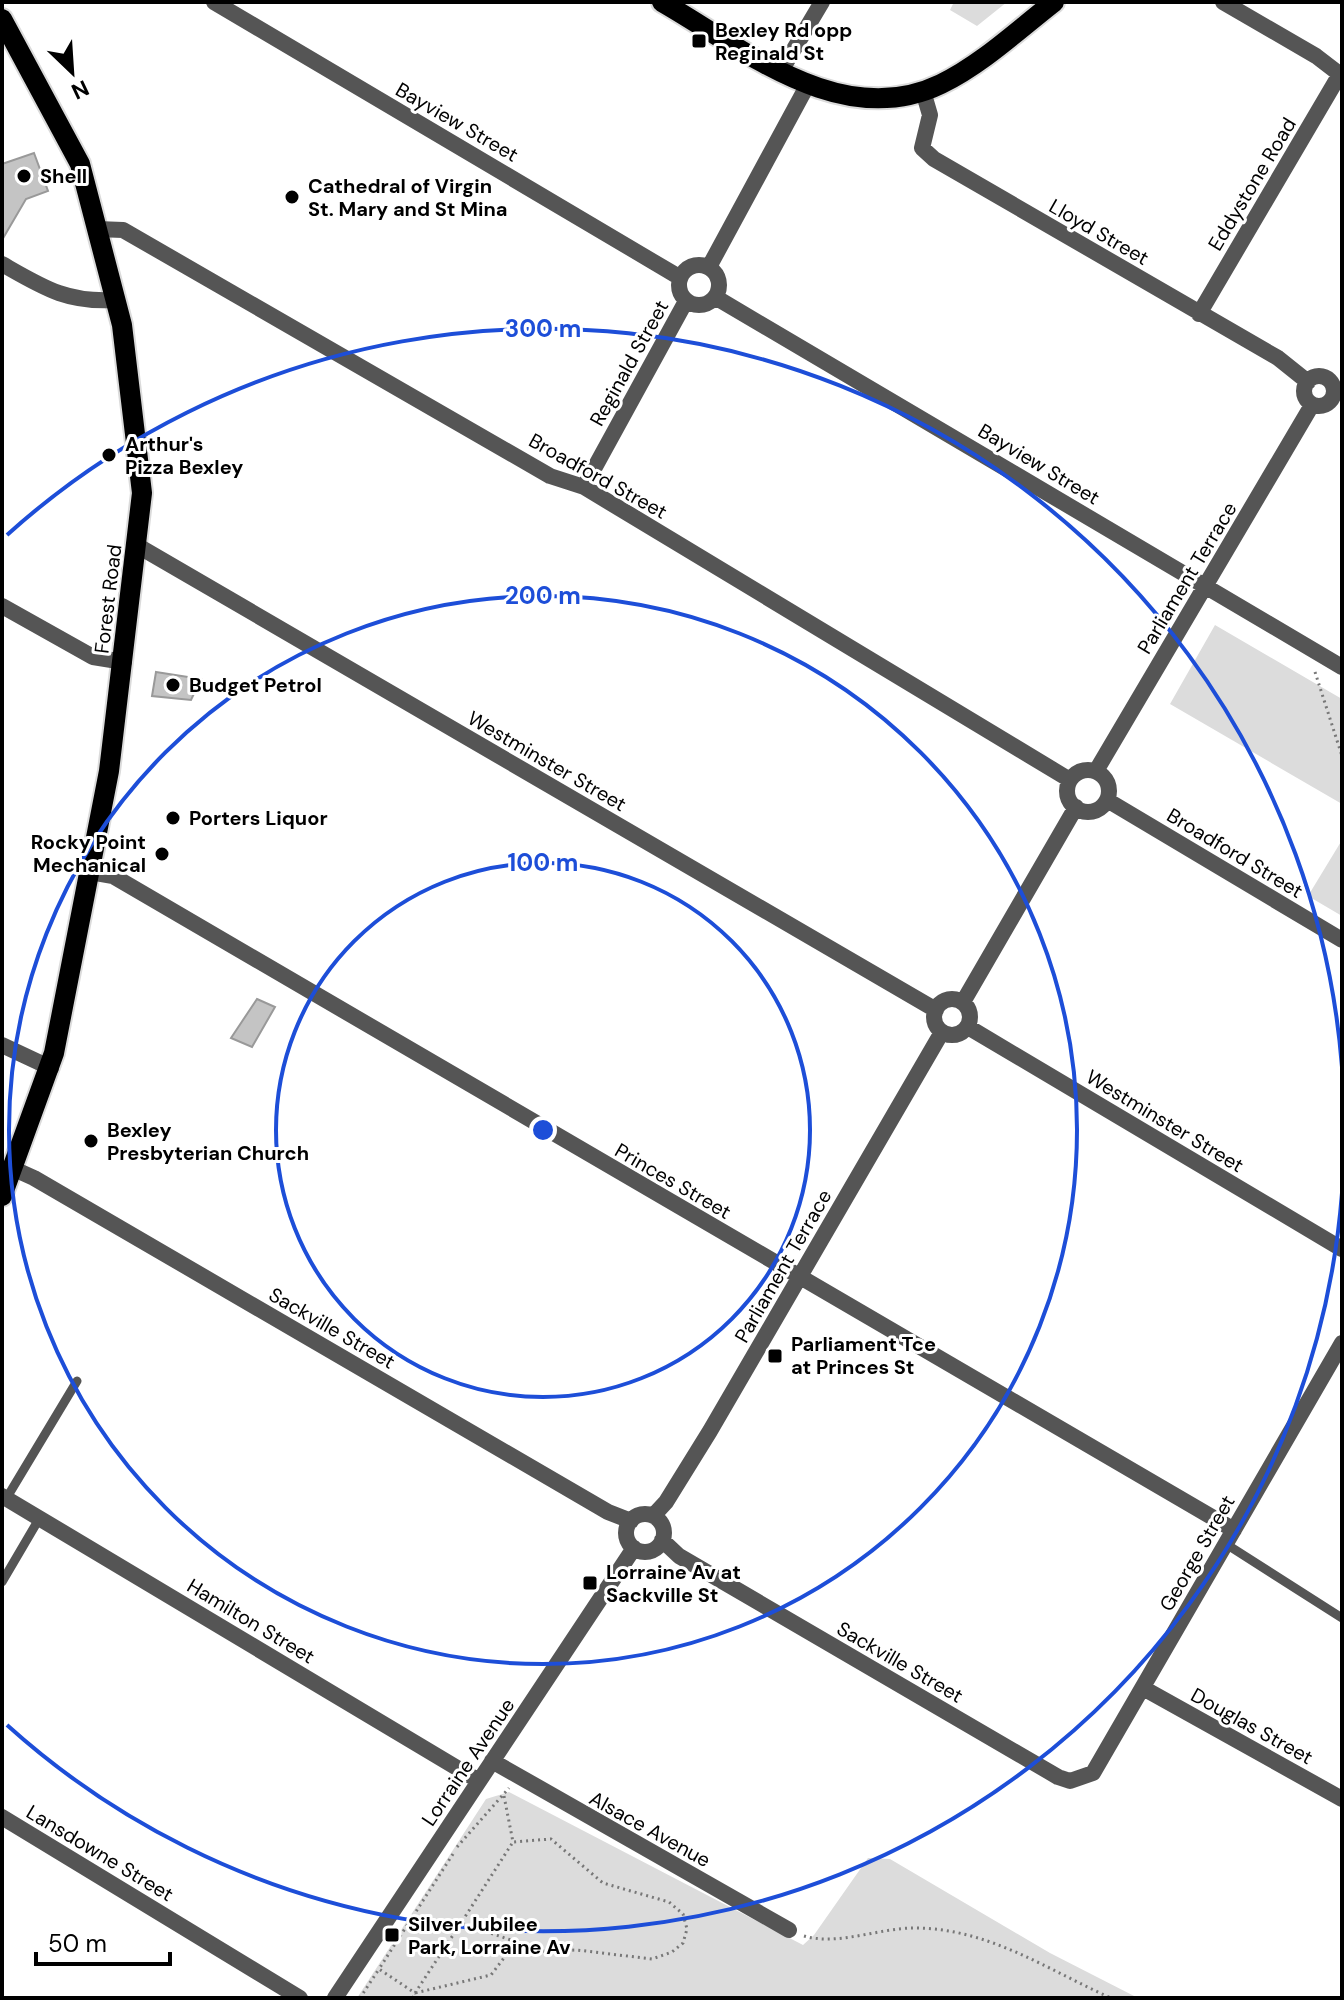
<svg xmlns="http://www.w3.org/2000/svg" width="1344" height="2000" font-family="'DM Sans',sans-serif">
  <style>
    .green { fill: #dcdcdc }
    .building { fill: #c4c4c4; stroke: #999; stroke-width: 2 }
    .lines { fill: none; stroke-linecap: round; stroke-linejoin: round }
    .primary-casing { stroke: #dbdbdb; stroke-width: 24 }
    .path { stroke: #777; stroke-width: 3; stroke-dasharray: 2 4; stroke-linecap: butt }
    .lane { stroke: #555; stroke-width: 9 }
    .street { stroke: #555; stroke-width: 16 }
    .primary { stroke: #000; stroke-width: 20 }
    .ring { fill: none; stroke: #1d4ed8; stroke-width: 4 }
    .poi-dot { fill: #000; stroke: #fff; stroke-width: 3 }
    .labels { text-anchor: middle; stroke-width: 6; stroke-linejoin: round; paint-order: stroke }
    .poi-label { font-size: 20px; font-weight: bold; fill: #000; stroke: #fff; text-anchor: start }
    .street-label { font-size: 20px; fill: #000; stroke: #fff }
    .centre { fill: #1d4ed8; stroke: #fff; stroke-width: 4 }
    .ring-label { font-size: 24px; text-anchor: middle; font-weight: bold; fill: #1d4ed8; stroke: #fff; stroke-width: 6; stroke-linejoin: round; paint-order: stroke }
  </style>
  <rect width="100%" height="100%" fill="#fff"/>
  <path class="green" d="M954,2H1007L977,26L950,10Z
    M1215,625L1342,699V804L1170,704Z
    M1342,840V916L1308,896Z
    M509,1792L803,1945L814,1935L868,1858L890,1859L1050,1953L1138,1998H357L486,1799Z"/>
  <path class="building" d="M34,153L48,191L26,199L2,240V164Z
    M156,672L201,679L191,700L152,696Z
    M257,999L275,1007L252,1047L231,1038Z"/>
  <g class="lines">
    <g class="primary-casing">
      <path id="primary" d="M662,2C744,49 842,132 941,84C982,64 1018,30 1054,2
        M2,19L80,164L122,325L142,493L109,771L54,1053L2,1196"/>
    </g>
    <path class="path" d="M1315,672L1342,756
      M504,1796L513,1842L551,1839L603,1883L669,1902L683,1914L687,1929L683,1943L672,1952L652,1959L577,1950L543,1951L461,1923L513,1842
      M457,1847L509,1788
      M453,1854L379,1969L415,1993L461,1923
      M804,1936C838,1946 879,1928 914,1928C988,1928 1046,1969 1111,1998
      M360,1998L379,1969
      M413,1998L415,1993L491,1975L516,1942"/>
    <path class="lane" d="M6,1499L77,1381
      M1226,1544L1342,1618
      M2,1582L39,1519"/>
    <path class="street" d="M214,2L679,277
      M1223,2L1316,56L1342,76
      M781,71L822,2
      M923,91L930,115L922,148L934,159L1278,358L1308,382
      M97,229L123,230L550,476L584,487L1070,780
      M2,264C44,288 67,303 116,300
      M679 285a20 20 0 1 1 40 0a20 20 0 1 1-40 0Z
      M709,267L807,86
      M715,297L1342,667
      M1199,314L1340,74
      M1304 391a15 15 0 1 1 30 0a15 15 0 1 1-30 0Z
      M584,487L686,301
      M138,546L936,1010
      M2,606L93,657L124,662
      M1067 791a21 21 0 1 1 42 0a21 21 0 1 1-42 0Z
      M1096,771L1312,405
      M1107,800L1342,940
      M90,872L113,876L1234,1530
      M934 1017a18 18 0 1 1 36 0a18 18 0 1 1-36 0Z
      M963,1002L1076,807
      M968,1027L1342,1249
      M2,1045L51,1068
      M14,1169L34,1178L608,1512L631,1521
      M2,1496L479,1781
      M626 1533a19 19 0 1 1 38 0a19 19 0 1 1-38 0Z
      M653,1516L666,1502L710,1431L942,1032
      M662,1540L679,1556L1058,1777L1070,1781L1093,1773L1342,1343
      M1143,1688L1342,1799
      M492,1761L789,1930
      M2,1817L300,1998
      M335,1998L634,1548"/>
    <use href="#primary" class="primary"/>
  </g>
  <g class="ring">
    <circle cx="543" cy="1130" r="267"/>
    <circle cx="543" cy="1130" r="534"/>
    <path d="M1342 1193A801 801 0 0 1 7 1725M7 535A801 801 0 0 1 1342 1067"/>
  </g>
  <g class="poi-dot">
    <rect x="691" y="33" width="16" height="16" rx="4"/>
    <circle cx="24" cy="176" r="8"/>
    <circle cx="292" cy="197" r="8"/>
    <circle cx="109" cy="455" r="8"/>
    <circle cx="173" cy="685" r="8"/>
    <circle cx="173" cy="818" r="8"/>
    <circle cx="162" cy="854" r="8"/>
    <circle cx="91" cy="1141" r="8"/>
    <rect x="767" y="1348" width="16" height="16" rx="4"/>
    <rect x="582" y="1575" width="16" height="16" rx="4"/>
    <rect x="384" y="1927" width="16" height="16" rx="4"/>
  </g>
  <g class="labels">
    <g class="poi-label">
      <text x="715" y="37">Bexley Rd opp<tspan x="715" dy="23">Reginald St</tspan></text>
      <text x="40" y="183">Shell</text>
      <text x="308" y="193">Cathedral of Virgin<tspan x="308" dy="23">St. Mary and St Mina</tspan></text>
      <text x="125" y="451">Arthur's<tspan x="125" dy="23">Pizza Bexley</tspan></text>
      <text x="189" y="692">Budget Petrol</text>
      <text x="189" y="825">Porters Liquor</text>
      <text x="146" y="849" text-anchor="end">Rocky Point<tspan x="146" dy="23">Mechanical</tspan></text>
      <text x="107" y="1137">Bexley<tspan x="107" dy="23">Presbyterian Church</tspan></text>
      <text x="791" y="1351">Parliament Tce<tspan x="791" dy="23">at Princes St</tspan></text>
      <text x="606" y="1579">Lorraine Av at<tspan x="606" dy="23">Sackville St</tspan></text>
      <text x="408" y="1931">Silver Jubilee<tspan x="408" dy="23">Park, Lorraine Av</tspan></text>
    </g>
    <g class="street-label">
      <text transform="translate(457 122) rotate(30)" y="7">Bayview Street</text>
      <text transform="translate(1252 184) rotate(-59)" y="7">Eddystone Road</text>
      <text transform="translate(1099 232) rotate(30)" y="7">Lloyd Street</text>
      <text transform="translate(629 363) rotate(-61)" y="7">Reginald Street</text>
      <text transform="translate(1039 464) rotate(31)" y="7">Bayview Street</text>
      <text transform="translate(598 476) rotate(29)" y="7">Broadford Street</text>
      <text transform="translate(1187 578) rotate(-59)" y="7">Parliament Terrace</text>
      <text transform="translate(108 599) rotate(-83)" y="7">Forest Road</text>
      <text transform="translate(547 761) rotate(30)" y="7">Westminster Street</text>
      <text transform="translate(1235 853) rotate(31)" y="7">Broadford Street</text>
      <text transform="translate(1165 1121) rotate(31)" y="7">Westminster Street</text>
      <text transform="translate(673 1181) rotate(30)" y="7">Princes Street</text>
      <text transform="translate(783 1266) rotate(-60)" y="7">Parliament Terrace</text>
      <text transform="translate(332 1328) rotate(30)" y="7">Sackville Street</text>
      <text transform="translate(1197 1553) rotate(-60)" y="7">George Street</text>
      <text transform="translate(251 1621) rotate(31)" y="7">Hamilton Street</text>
      <text transform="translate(900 1662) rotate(30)" y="7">Sackville Street</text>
      <text transform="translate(1252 1726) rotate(29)" y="7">Douglas Street</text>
      <text transform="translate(468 1762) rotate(-56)" y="7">Lorraine Avenue</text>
      <text transform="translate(650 1829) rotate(29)" y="7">Alsace Avenue</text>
      <text transform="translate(100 1853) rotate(31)" y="7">Lansdowne Street</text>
    </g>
  </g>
  <circle cx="543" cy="1130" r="12" class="centre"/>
  <g class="ring-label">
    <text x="543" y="337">300 m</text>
    <text x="543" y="604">200 m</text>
    <text x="543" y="871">100 m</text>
  </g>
  <rect width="1344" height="2000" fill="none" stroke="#000000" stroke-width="8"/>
  <g transform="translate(72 72) rotate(155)" stroke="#ffffff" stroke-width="6" paint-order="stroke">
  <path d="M0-6L14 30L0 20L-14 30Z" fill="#000000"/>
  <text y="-12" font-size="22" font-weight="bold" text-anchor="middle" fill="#000000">N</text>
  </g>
  <path d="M36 1952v12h134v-12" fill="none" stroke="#000000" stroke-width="4"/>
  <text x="48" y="1952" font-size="24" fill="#000000" stroke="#ffffff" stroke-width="6" paint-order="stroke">50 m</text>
</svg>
